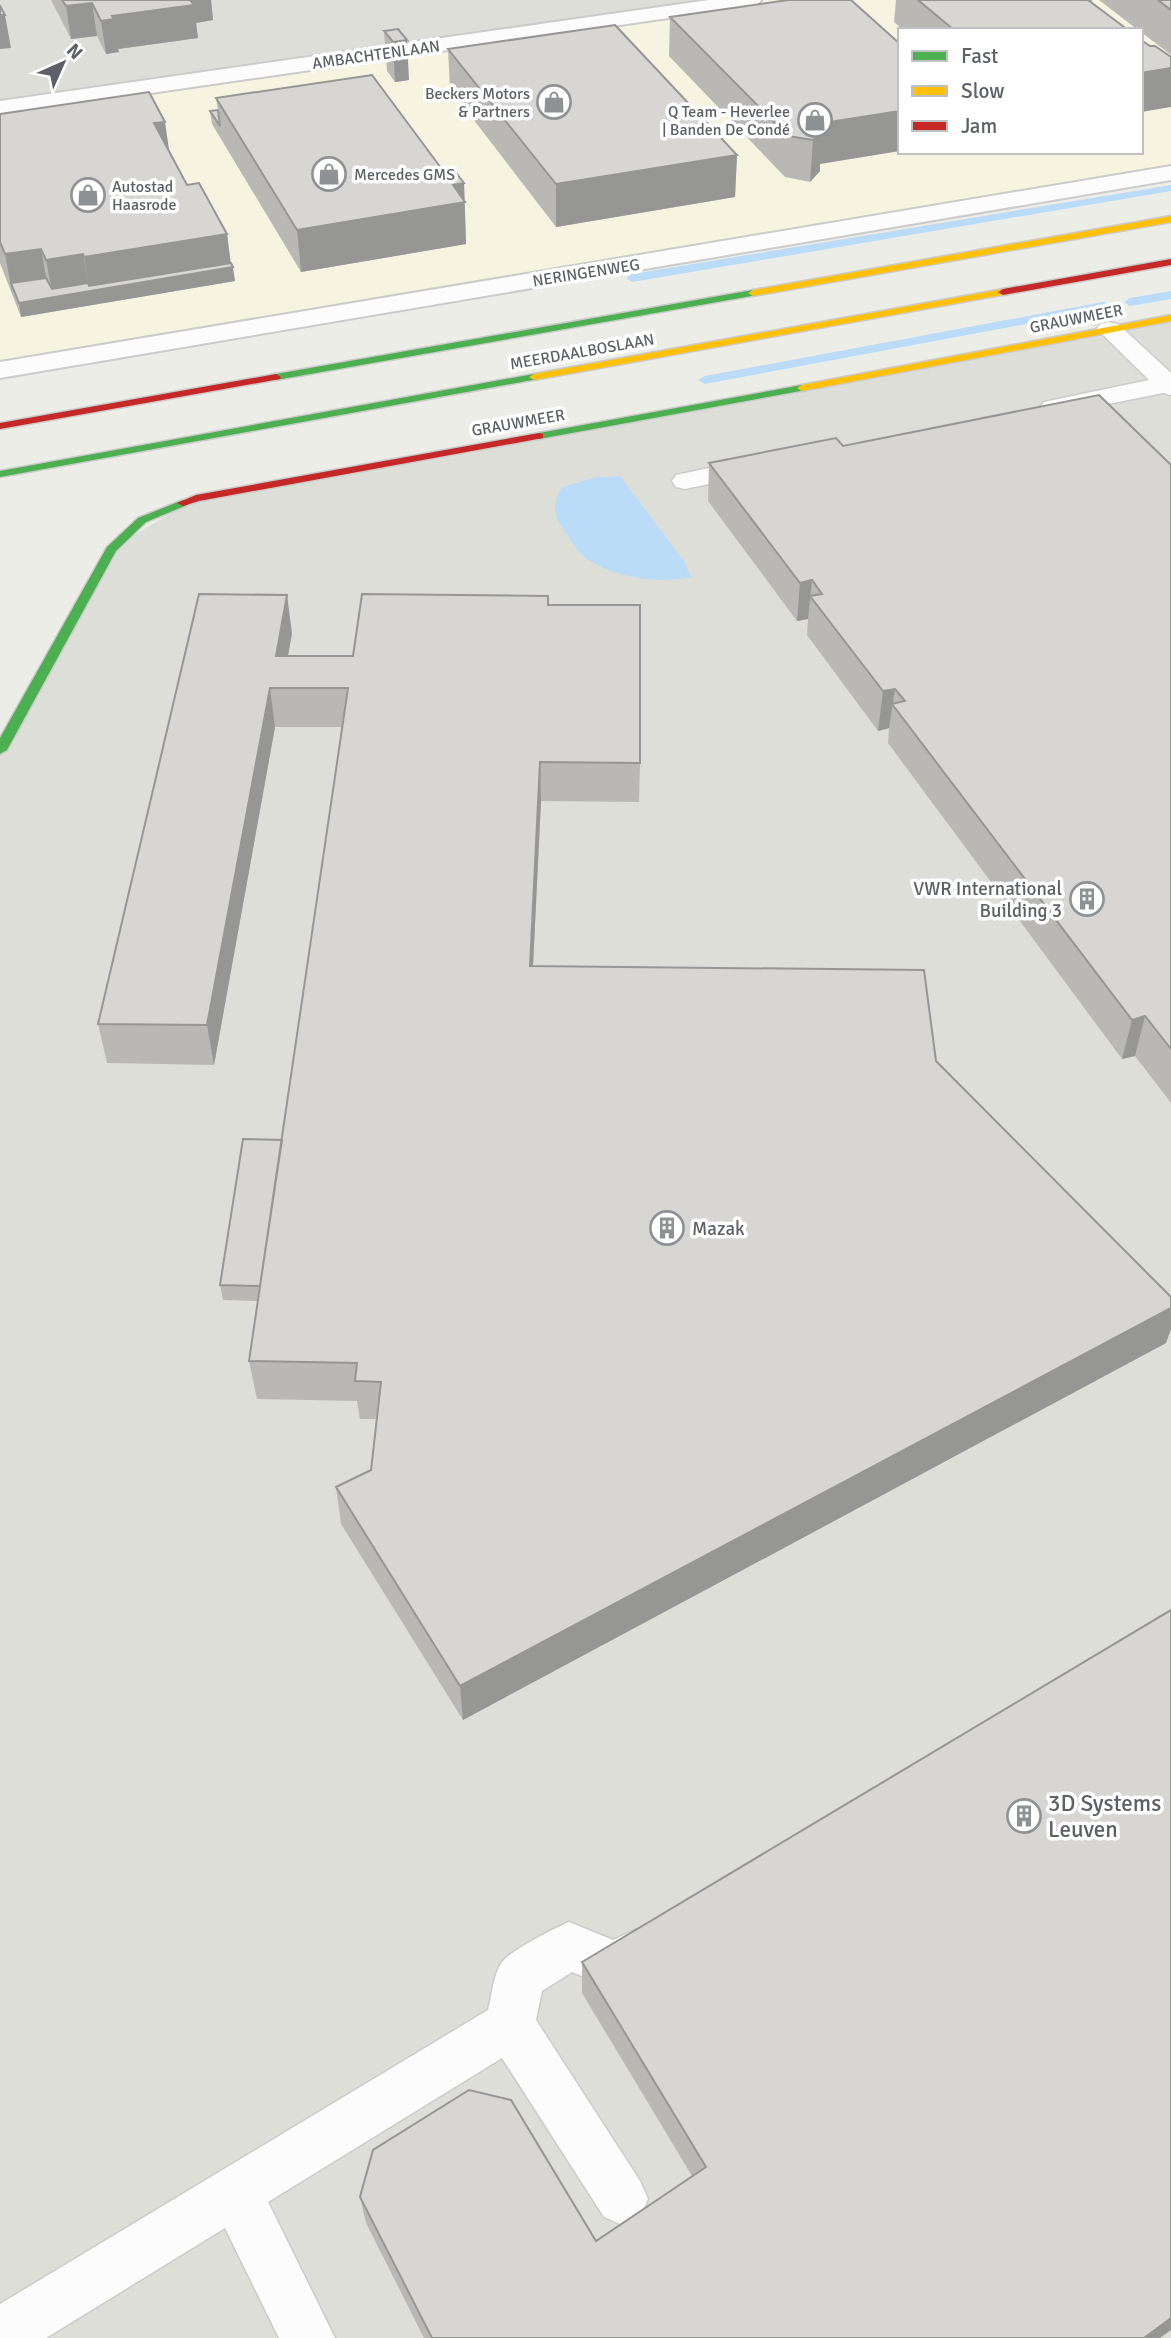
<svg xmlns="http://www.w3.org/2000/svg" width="1171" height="2338" font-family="Signika,sans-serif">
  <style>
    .commercial { fill: #f7f3e1; fill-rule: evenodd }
    .industrial { fill: #deded9 }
    .water { fill: #bbdcf8 }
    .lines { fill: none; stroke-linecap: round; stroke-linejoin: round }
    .stream { fill: #bbdcf8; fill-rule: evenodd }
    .lane-casing { stroke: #cbcbca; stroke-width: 3 }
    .street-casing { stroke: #cbcbca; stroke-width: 4 }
    .fast-casing { stroke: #cbcbcb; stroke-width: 3 }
    .slow-casing { stroke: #cbcbcb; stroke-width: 3 }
    .jam-casing { stroke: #cbcbcb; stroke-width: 3 }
    .lane { fill: #fcfcfc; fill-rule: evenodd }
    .street { fill: #fcfcfc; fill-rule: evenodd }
    .fast { fill: #4caf50; fill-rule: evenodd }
    .slow { fill: #ffc107; fill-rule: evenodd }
    .jam { fill: #c62828; fill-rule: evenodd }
    .wall { fill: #b9b8b5 }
    .shaded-wall { fill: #969694 }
    .building { fill: #d7d6d3; stroke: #969694; stroke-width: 2 }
    .labels { text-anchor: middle; stroke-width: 7; stroke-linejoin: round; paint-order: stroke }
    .far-street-label { font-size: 16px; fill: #5d6167; stroke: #fff }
    .far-poi-label { font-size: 16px; fill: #5d6167; stroke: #fff; text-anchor: end }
    .poi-label { font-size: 19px; fill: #5d6167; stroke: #fff; text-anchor: end }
    .near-poi-label { font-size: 23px; fill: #5d6167; stroke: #fff; text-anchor: start }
  </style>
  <rect width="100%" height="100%" fill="#edede8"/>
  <path class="commercial" d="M751,0H1171V173L0,370V108ZM900,30H1141V152H900Z"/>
  <path class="industrial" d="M0,0H751L0,108Z
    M1171,322V2338H0V750L111,549L196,498Z"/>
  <path class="water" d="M620,476L684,561L691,577C659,585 606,577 581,554C576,549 572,542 568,536C554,518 550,507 562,487L597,477Z"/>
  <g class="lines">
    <path class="stream" d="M1171,185V191L632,282L626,278L632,274Z
      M1171,291V299L1130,306L1124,302L1130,298Z
      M1103,302L1107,303V309L705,384L698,380L705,376Z"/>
    <g class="lane-casing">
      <path id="lane" d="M1109,322L1118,324L1171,373V395L1163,393L1053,415L1044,412L1040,407L1044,402L1149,380L1097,329L1100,324Z
        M756,458L765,460L769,466L765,472L685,489L676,487L672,481L676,475Z
        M569,1922L613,1940L637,1929L654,1936L661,1953L654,1970L616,1990L572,1972L542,1991L536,2020L640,2181L648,2199L640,2217L622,2225L604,2217L502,2058L268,2202L335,2338H279L225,2228L46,2338H0V2304L488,2010C492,1995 493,1975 502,1962C510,1951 555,1928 569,1922Z"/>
    </g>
    <g class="street-casing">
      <path id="street" d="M709,0H761L758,4L751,6L0,115V101Z
        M1171,166V180L0,378V362Z"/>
    </g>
    <g class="fast-casing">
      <path id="fast" d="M753,290L757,291V295L276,380L271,377L276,374Z
        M534,374L538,375V379L0,477V471Z
        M802,385L806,386V390L539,439L533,436L539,433Z
        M183,500L189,503L187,505L146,522L116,551L7,750L0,754V738L107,547L138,518Z"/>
    </g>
    <g class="slow-casing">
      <path id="slow" d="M1171,216V222L753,296L748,293L753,290Z
        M1003,289L1008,292L1007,294L534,380L529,377L534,374Z
        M1171,315V321L802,391L797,388L802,385Z"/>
    </g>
    <g class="jam-casing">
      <path id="jam" d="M1171,259V265L1003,295L998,292L1003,289Z
        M276,374L281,377L280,379L0,429V423Z
        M539,433L543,434V438L199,501L183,506L177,503L196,495Z"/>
    </g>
    <use href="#lane" class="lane"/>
    <use href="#street" class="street"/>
    <use href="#fast" class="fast"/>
    <use href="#slow" class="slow"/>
    <use href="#jam" class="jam"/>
  </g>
  <path class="wall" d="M51,0H211L213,20L196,23L198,38L118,49L119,52L106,54L97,36L71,39Z
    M788,0L820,164V171L810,182L785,177L669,56L670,17Z
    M896,0H1092V3L1128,30H903L894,22Z
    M1099,0H1171V55L1141,32V30H1138Z
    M398,29L409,80L395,82L387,71L384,31Z
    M448,49L737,155L735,197L556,227L450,89Z
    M216,98L447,176L464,183L466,244L301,272L212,124L210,111L218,110Z
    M0,114L169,152L187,185L227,234L231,263L235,281L21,317L0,263Z
    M843,446L1171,465V1103L1135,1056L1122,1059L888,743L889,728L878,731L807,635L808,619L797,621L708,501L709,463Z
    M548,605L640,763L639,802L541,801L533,966L936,1061L1166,1343L463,1720L341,1524L336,1487L371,1470L377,1419H360L357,1401L257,1399L249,1361L258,1301L223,1300L220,1285L282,1140L342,727H275L214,1065L107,1063L98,1024L292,633L288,656H353Z
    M582,1962L1160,2338H424L366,2223L360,2197L596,2241L692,2176L582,1993Z"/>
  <path class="shaded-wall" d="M186,0H211L213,20L196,23L198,38L118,49L119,52L106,54L101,21L112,16Z
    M92,3L97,36L71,39L66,6Z
    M0,15H5L11,48L0,49Z
    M407,40L409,80L395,82L393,42Z
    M1171,68V107L1141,112V73Z
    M900,111V151L820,164V171L810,182L813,140L817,124Z
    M165,122L171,163L154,123Z
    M737,155L735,197L556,227V184Z
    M464,183L466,244L301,272L297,230L453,185Z
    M227,234L231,268L233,267L235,281L21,317L19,303L53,297L46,260L83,254L89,291L84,257Z
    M41,249L49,292L11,283L13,297L5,254Z
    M812,580L808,619L797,621L800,583Z
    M287,595L292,633L282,688L276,656Z
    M270,688L275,727L214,1065L207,1025Z
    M895,689L889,728L878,731L883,691Z
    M540,762L541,801L531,1006L530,966Z
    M1145,1016L1135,1056L1122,1059L1132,1020Z
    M1171,1308V1329L1166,1343L463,1720L460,1686Z
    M1171,2318V2330L1160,2338H1144Z"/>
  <path class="building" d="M62,0H190L194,5L112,16L114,19L101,21L92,3L66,6Z
    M788,0H851L900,44V111L817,124L823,130L813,140L788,136L670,17Z
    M918,0H1088L1128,30H954Z
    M1158,0H1171V10Z
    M0,6L5,15H0Z
    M615,25L737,155L556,184L448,49Z
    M398,29L407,40L393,42L384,31Z
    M1141,40L1150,46H1155L1171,57V68L1141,73Z
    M372,75L447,176L457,174L464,183L453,185L465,202L297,230L216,98Z
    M149,92L165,122L154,123L187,185L199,183L227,234L84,257L83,254L46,260L41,249L5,254L0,242V114Z
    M218,110L220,126L210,111Z
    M231,263L233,267L19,303L11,283L46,278L52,289L88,283L89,286Z
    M1099,395L1171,465V1049L1145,1016L1132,1020L892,704L905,701L895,689L883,691L810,596L822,594L812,580L800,583L709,463L836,438L843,446Z
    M199,594L287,595L276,656H353L362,594L548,596V605H640V763L540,762L530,966L924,970L936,1061L1171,1297V1308L460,1686L336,1487L371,1470L381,1382L355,1381L357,1363L249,1361L348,688H270L207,1025L98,1024Z
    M243,1139L282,1140L260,1286L220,1285Z
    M1171,1610V2318L1144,2338H432L360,2197L373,2150L469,2090L511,2100L596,2241L706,2167L582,1962Z"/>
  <defs>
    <g id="shop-ring" transform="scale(1.75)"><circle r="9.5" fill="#fff" stroke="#8f9294" stroke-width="1.5"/><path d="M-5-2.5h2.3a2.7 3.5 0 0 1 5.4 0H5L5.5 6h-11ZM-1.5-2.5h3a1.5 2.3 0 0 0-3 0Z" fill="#8f9294"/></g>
    <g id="building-ring" transform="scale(1.75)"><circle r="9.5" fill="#fff" stroke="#8f9294" stroke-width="1.5"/><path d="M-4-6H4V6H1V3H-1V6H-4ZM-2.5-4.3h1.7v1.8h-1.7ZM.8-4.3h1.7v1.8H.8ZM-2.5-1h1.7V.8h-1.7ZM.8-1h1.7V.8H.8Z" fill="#8f9294"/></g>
  </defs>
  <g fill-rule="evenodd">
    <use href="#shop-ring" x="554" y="102"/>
    <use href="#shop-ring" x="815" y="120"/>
    <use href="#shop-ring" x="329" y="174"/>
    <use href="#shop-ring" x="88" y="195"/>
    <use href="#building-ring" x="1087" y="899"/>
    <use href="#building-ring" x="667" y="1228"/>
    <use href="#building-ring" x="1024" y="1816"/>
  </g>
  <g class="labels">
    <g class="far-street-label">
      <text transform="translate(376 54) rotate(-8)" y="6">AMBACHTENLAAN</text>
      <text transform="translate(586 272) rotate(-9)" y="6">NERINGENWEG</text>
      <text transform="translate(1076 318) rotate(-11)" y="6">GRAUWMEER</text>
      <text transform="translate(582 351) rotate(-10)" y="6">MEERDAALBOSLAAN</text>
      <text transform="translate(518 422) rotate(-10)" y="6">GRAUWMEER</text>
    </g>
    <g class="far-poi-label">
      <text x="530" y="99">Beckers Motors<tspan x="530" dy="18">&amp; Partners</tspan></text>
      <text x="790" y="117">Q Team - Heverlee<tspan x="790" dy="18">| Banden De Condé</tspan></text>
      <text x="354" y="180" text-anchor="start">Mercedes GMS</text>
      <text x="112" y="192" text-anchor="start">Autostad<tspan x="112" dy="18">Haasrode</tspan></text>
    </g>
    <g class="poi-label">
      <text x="1062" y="895">VWR International<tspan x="1062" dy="22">Building 3</tspan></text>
      <text x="692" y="1235" text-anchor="start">Mazak</text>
    </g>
    <g class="near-poi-label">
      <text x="1048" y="1811">3D Systems<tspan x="1048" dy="26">Leuven</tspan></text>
    </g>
  </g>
  <rect x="898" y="28" width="245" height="126" fill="#ffffff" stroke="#bec0c2" stroke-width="2"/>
  <rect x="912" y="51" width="35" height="10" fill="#4caf50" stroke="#bec0c2" stroke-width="2"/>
  <text x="961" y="63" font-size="21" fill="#5d6167">Fast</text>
  <rect x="912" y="86" width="35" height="10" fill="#ffc107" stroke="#bec0c2" stroke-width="2"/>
  <text x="961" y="98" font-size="21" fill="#5d6167">Slow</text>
  <rect x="912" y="121" width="35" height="10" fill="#c62828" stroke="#bec0c2" stroke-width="2"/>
  <text x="961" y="133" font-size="21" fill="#5d6167">Jam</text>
  <g transform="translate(63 63) rotate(45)" stroke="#ffffff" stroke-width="5" paint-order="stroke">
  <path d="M0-5L12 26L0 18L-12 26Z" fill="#5d6167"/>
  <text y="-10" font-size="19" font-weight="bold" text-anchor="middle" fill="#5d6167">N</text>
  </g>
</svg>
